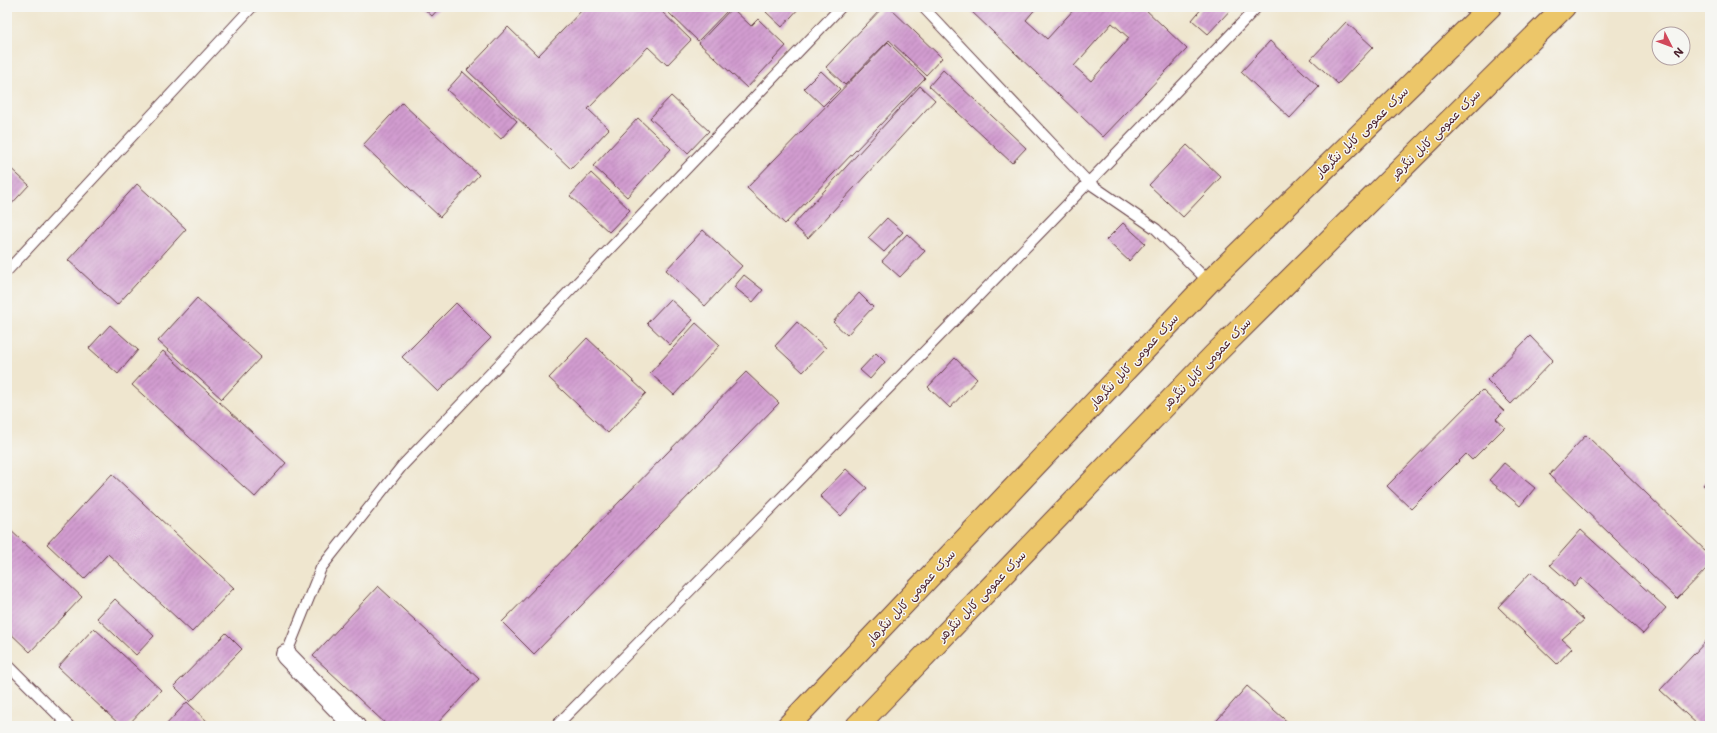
<svg xmlns="http://www.w3.org/2000/svg" width="1717" height="733" font-family="'Shantell Sans','Playpen Sans Arabic',sans-serif">
  <style>
    .building { fill: url(#building-hatch); fill-rule: evenodd }
    .lines { fill: none; stroke-linecap: round; stroke-linejoin: round }
    .lane-casing { stroke: #633d44; stroke-width: 12 }
    .street-casing { stroke: #633d44; stroke-width: 22 }
    .highway-casing { stroke: #633d44; stroke-width: 24 }
    .lane { stroke: #fff; stroke-width: 10 }
    .street { stroke: #fff; stroke-width: 20 }
    .highway { stroke: #ecc669; stroke-width: 22 }
    .labels { text-anchor: middle; stroke-width: 3; stroke-linejoin: round; paint-order: stroke }
    .street-label { font-size: 12px; fill: #4a1f2b; stroke: #f6f6f2 }
  </style>
  <defs>
    <pattern id="building-hatch" width="6" height="6" patternUnits="userSpaceOnUse"><rect width="6" height="6" fill="#d29cd0"/><path d="M-1 1l2-2M0 6l6-6M5 7l2-2" fill="none" stroke="#ac7fa9"/></pattern>
  </defs>
  <rect width="100%" height="100%" fill="#f6f6f2"/>
  <filter id="ink" filterUnits="userSpaceOnUse"><feTurbulence type="fractalNoise" baseFrequency=".025" numOctaves="2"/><feDisplacementMap in="SourceGraphic" scale="8" xChannelSelector="R" yChannelSelector="G"/><feConvolveMatrix kernelMatrix="1 2 1 2 8 2 1 2 1" color-interpolation-filters="sRGB"/></filter>
  <filter id="wash" filterUnits="userSpaceOnUse"><feTurbulence type="fractalNoise" baseFrequency=".012" numOctaves="4" result="noise"/><feDisplacementMap in="SourceGraphic" scale="16" xChannelSelector="R" yChannelSelector="G"/><feGaussianBlur stdDeviation="0.9" result="paint"/><feColorMatrix in="noise" values="0 0 0 0 0 0 0 0 0 0 0 0 0 0 0 0 0 1.4 0 .05"/><feComposite in="paint" operator="in"/></filter>
  <g filter="url(#wash)">
    <rect width="100%" height="100%" fill="#efe6cf"/>
    <g id="blocks">
      <path class="building" d="M422,7H440L432,16Z
        M585,7H657L691,40L667,65L648,47L588,109L609,129L571,169L467,70L508,27L538,56Z
        M675,7H731L698,41L669,13Z
        M770,7H800L782,27L766,12Z
        M883,7H889L942,58L926,75L889,40L845,85L826,67Z
        M973,7H1037L1026,20L1047,39L1076,7H1143L1187,49L1103,137L970,10ZM1112,23L1129,38L1091,81L1074,66Z
        M1203,7H1233L1208,34L1192,20Z
        M732,8L751,26L758,19L786,46L747,88L699,43Z
        M1346,22L1373,47L1338,84L1311,59Z
        M1270,41L1319,87L1290,118L1241,72Z
        M888,42L925,78L785,224L747,188Z
        M943,70L1026,148L1012,163L929,86Z
        M821,71L840,89L823,106L804,88Z
        M463,72L517,121L501,139L447,90Z
        M920,86L935,100L808,238L793,225Z
        M671,96L709,131L688,153L650,118Z
        M402,103L479,175L440,217L363,145Z
        M638,118L671,149L627,197L593,166Z
        M1187,145L1221,177L1183,217L1149,185Z
        M7,165L29,185L7,209Z
        M591,173L630,210L609,232L570,196Z
        M137,184L186,229L117,305L68,260Z
        M887,218L903,232L884,252L868,238Z
        M1123,223L1145,243L1129,261L1106,240Z
        M703,230L742,266L705,306L666,270Z
        M907,234L925,251L900,277L882,261Z
        M744,275L763,290L753,302L734,287Z
        M859,293L873,307L847,335L833,322Z
        M197,298L261,357L222,399L158,341Z
        M670,299L693,320L670,345L647,323Z
        M456,303L491,338L438,392L402,357Z
        M797,322L826,348L803,372L775,346Z
        M696,323L720,345L674,395L650,373Z
        M110,325L138,350L118,374L89,348Z
        M1530,336L1553,360L1511,404L1487,380Z
        M587,338L646,393L608,433L549,378Z
        M163,351L286,463L255,497L132,385Z
        M876,353L885,362L870,379L860,370Z
        M955,358L977,379L950,408L928,387Z
        M746,372L779,403L534,654L502,622Z
        M1482,390L1504,411L1496,419L1505,427L1472,460L1466,454L1411,509L1387,486Z
        M1586,435L1710,555V565L1677,599L1549,475Z
        M1504,463L1535,488L1520,506L1489,480Z
        M846,469L867,488L841,516L820,496Z
        M112,474L234,588L192,632L108,554L84,579L47,544Z
        M1710,477V491L1703,485Z
        M7,527L82,597L30,652L7,630Z
        M1581,530L1666,608L1643,634L1581,578L1574,586L1550,565Z
        M1531,572L1584,620L1562,639L1572,648L1557,664L1498,607Z
        M378,586L479,679L435,726H388L313,656Z
        M115,599L154,636L136,655L97,618Z
        M94,628L161,690L127,726H121L58,667Z
        M226,633L242,649L190,702L174,686Z
        M1710,637V726H1699L1660,690Z
        M1247,686L1292,726H1212Z
        M187,702L212,726H165Z"/>
    </g>
  </g>
  <g filter="url(#ink)">
    <use href="#blocks" fill-opacity="0" stroke="#633d44" stroke-width="1"/>
    <g class="lines">
      <g class="lane-casing">
        <path id="lane" d="M923,7L1089,183L1156,229L1209,282
          M7,271L252,7
          M286,655L321,568L402,466L841,7
          M7,664L69,726
          M556,726C792,488 1026,249 1257,7"/>
      </g>
      <g class="street-casing">
        <path id="street" d="M286,655L355,726"/>
      </g>
      <g class="highway-casing">
        <path id="highway" d="M788,726L1209,282L1490,7
          M857,726L1214,355L1564,7"/>
      </g>
      <use href="#lane" class="lane"/>
      <use href="#street" class="street"/>
      <use href="#highway" class="highway"/>
    </g>
  </g>
  <g class="labels">
    <g class="street-label">
      <text transform="translate(1362 132) rotate(-44)" y="4">سرک عمومی کابل ننگرهار</text>
      <text transform="translate(1436 134) rotate(-45)" y="4">سرک عمومی کابل ننگرهر</text>
      <text transform="translate(1134 361) rotate(-47)" y="4">سرک عمومی کابل ننگرهار</text>
      <text transform="translate(1207 363) rotate(-46)" y="4">سرک عمومی کابل ننگرهر</text>
      <text transform="translate(982 596) rotate(-46)" y="4">سرک عمومی کابل ننگرهر</text>
      <text transform="translate(911 597) rotate(-47)" y="4">سرک عمومی کابل ننگرهار</text>
    </g>
  </g>
  <rect width="1717" height="733" fill="none" stroke="#f6f6f2" stroke-width="24"/>
  <g transform="translate(1671 46) rotate(132)"><circle r="19" fill="#f6f6f2" stroke="#b1a0a2"/>
  <path d="M0-3L7 15L0 10L-7 15Z" fill="#d1495b"/>
  <text y="-6" font-size="11" font-weight="bold" text-anchor="middle" fill="#4a1f2b">N</text>
  </g>
</svg>
